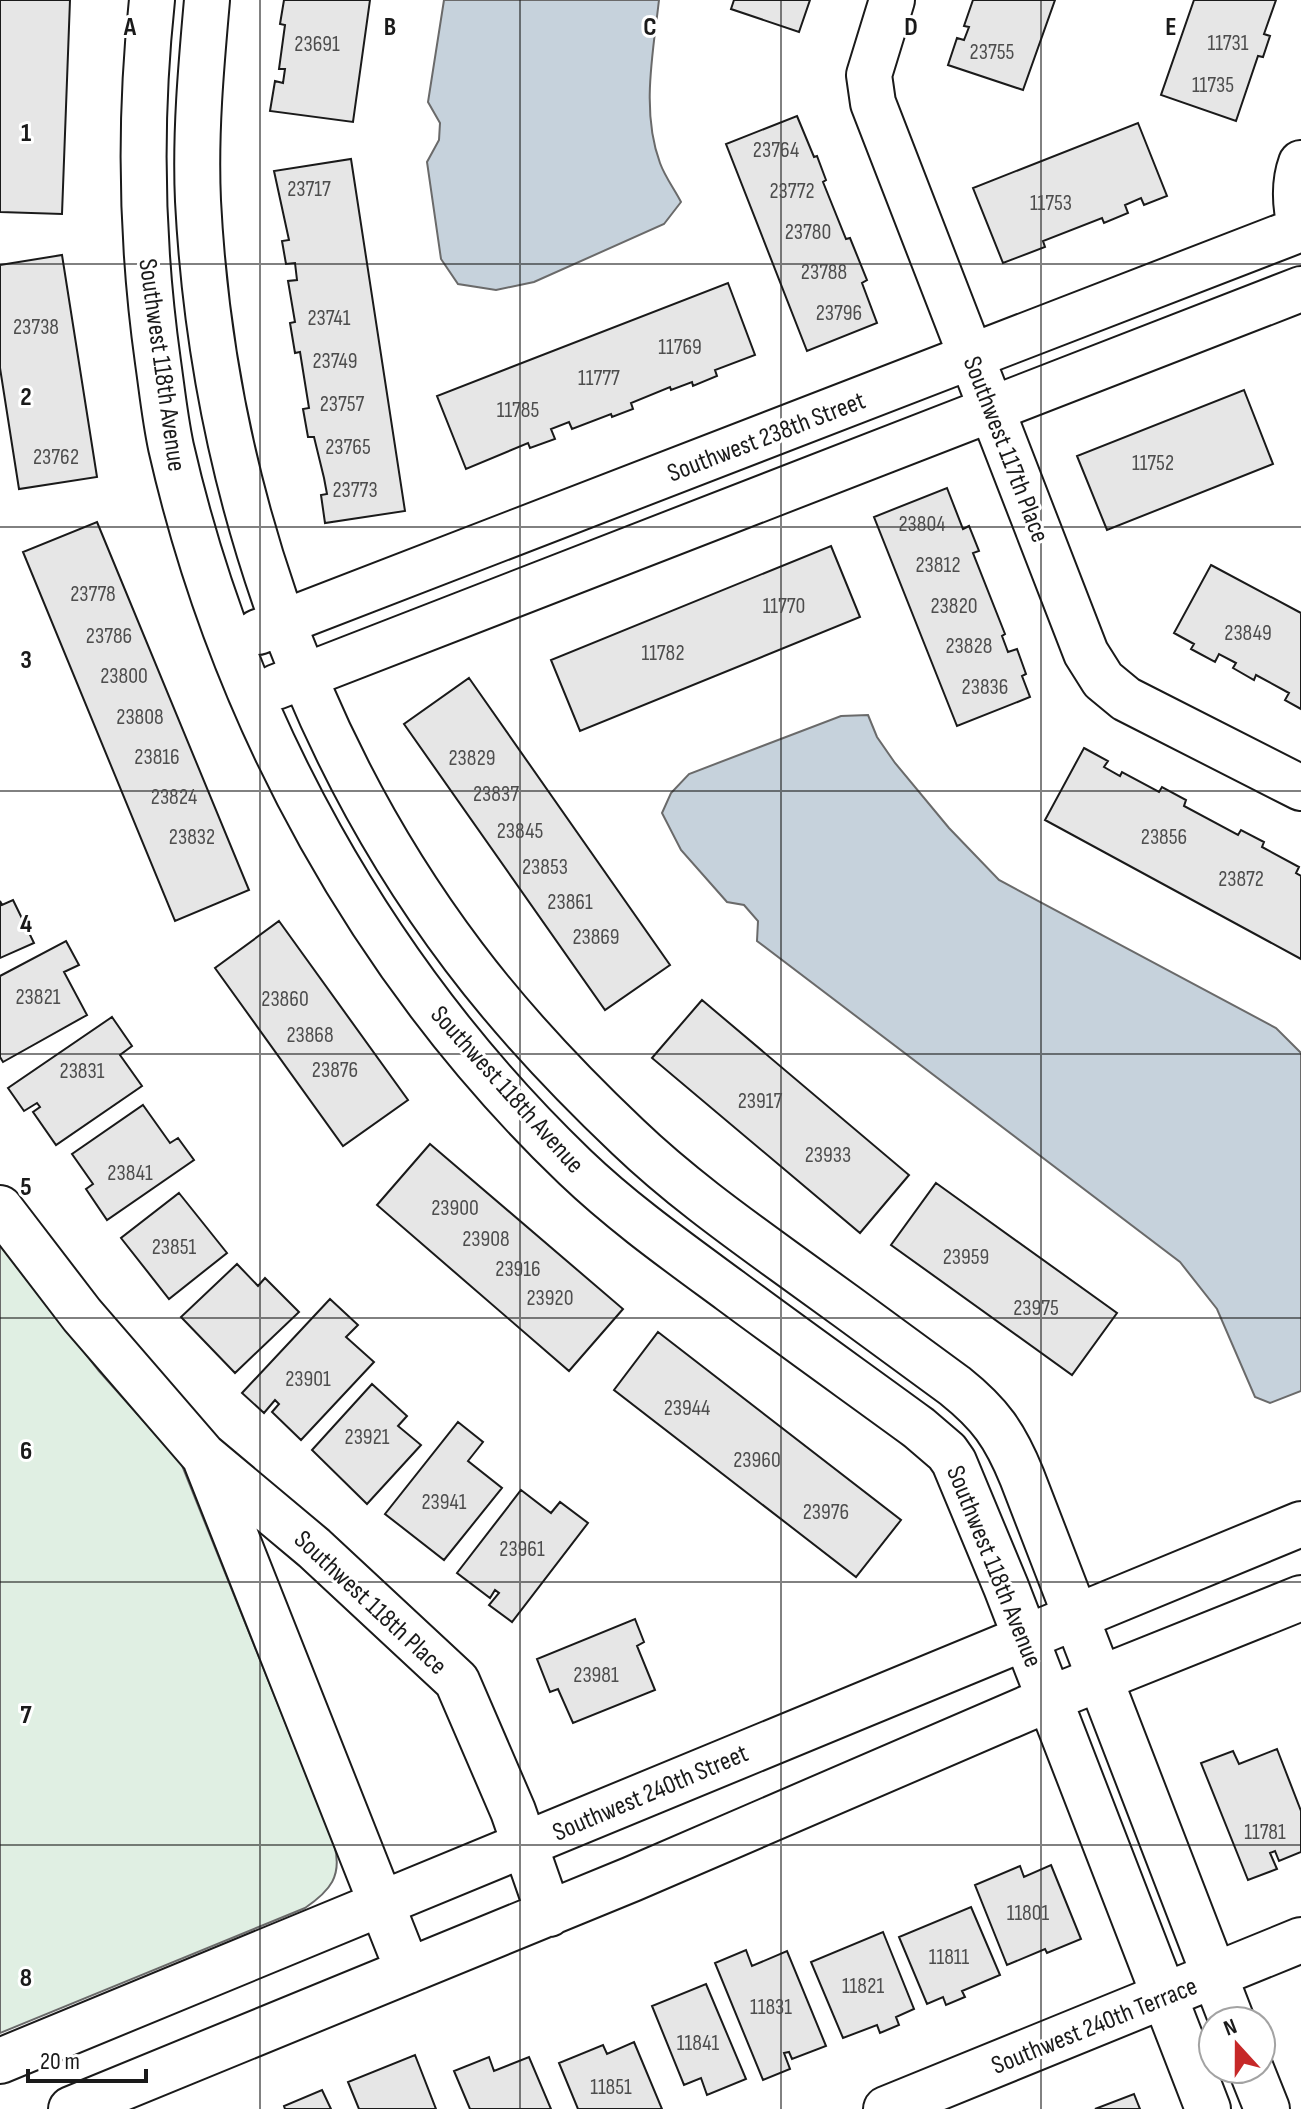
<svg xmlns="http://www.w3.org/2000/svg" width="1301" height="2109" font-family="'Sofia Sans Condensed',sans-serif">
  <style>
    .green { fill: #e0efe3; stroke: #6a6a6a; stroke-width: 2 }
    .water { fill: #c6d2dc; stroke: #6a6a6a; stroke-width: 2 }
    .building { fill: #e6e6e6; stroke: #1a1a1a; stroke-width: 2 }
    .lines { fill: none; stroke-linecap: round; stroke-linejoin: round }
    .minor-casing { stroke: #1a1a1a; stroke-width: 48 }
    .minor { stroke: #fff; stroke-width: 44 }
    .grid { fill: none; stroke: #1a1a1a; stroke-width: 2; stroke-opacity: 0.55 }
    .labels { text-anchor: middle; stroke-width: 6; stroke-linejoin: round; paint-order: stroke }
    .number-label { font-size: 22px; fill: #4d4d4d }
    .street-label { font-size: 26px; fill: #1a1a1a; stroke: #fff }
    .grid-label { font-size: 26px; text-anchor: middle; font-weight: bold; fill: #1a1a1a; stroke: #fff; stroke-width: 6; stroke-linejoin: round; paint-order: stroke }
  </style>
  <rect width="100%" height="100%" fill="#fff"/>
  <path class="green" d="M0,1245L99,1371L181,1463L334,1844C343,1876 330,1891 305,1908L0,2033Z"/>
  <path class="water" d="M444,0H659C653,53 641,112 660,163C665,177 675,190 681,202L664,224L534,282L496,290L458,284L441,259L427,162L439,140L440,123L428,102Z
    M868,715L877,737L895,763L949,828L999,880L1276,1028L1301,1053V1391L1270,1403L1255,1397L1217,1309L1180,1262L757,941L758,921L744,905L727,902L681,850L662,813L671,793L689,774L841,716Z"/>
  <path class="building" d="M0,0H70L62,214L0,212Z
    M284,0H370L353,122L270,111L275,81L283,83L285,69H279L285,25L280,24Z
    M734,0H810L799,32L731,9Z
    M973,0H1055L1023,90L948,65L957,38L964,40L969,27L964,26Z
    M1194,0H1276L1264,34L1270,36L1263,57L1258,56L1236,121L1161,95Z
    M797,116L814,157L817,156L826,180L823,182L846,239L850,238L867,280L862,283L877,323L807,351L726,144Z
    M1138,123L1167,196L1144,205L1141,198L1125,205L1128,213L1104,223L1102,218L1043,241L1045,247L1003,263L973,188Z
    M351,159L405,511L325,523L321,495L327,494L324,478L314,437H308L303,409L309,408L300,352L295,353L290,323L295,322L288,281L297,280L295,263L286,264L282,241L289,240L274,171Z
    M62,255L97,477L19,489L0,368V265Z
    M728,283L755,355L715,370L717,376L693,386L692,382L671,390L670,387L631,403L633,409L612,417L611,414L572,429L569,422L551,429L555,439L530,448L528,443L466,469L437,396Z
    M1244,390L1273,464L1107,530L1077,456Z
    M947,488L963,529L969,526L979,551L973,553L1005,634L1002,636L1008,652L1017,649L1026,674L1022,676L1030,697L957,726L874,517Z
    M97,522L249,890L175,921L23,552Z
    M831,546L860,617L580,731L551,660Z
    M1211,565L1301,613V709L1285,700L1289,693L1256,675L1254,680L1233,668L1236,663L1219,654L1215,662L1191,649L1194,644L1174,633Z
    M469,678L670,965L605,1010L404,724Z
    M1084,748L1108,761L1104,767L1120,776L1122,772L1159,792L1162,787L1186,800L1184,806L1238,835L1241,830L1264,842L1262,847L1299,867L1296,873L1301,876V959L1045,820Z
    M13,900L34,943L0,958V901L2,905Z
    M279,921L408,1100L343,1146L215,968Z
    M66,941L79,965L64,972L87,1015L3,1062L0,1057V976Z
    M702,1000L909,1175L860,1233L652,1058Z
    M112,1017L132,1046L120,1055L142,1086L56,1145L33,1112L40,1107L37,1103L24,1111L8,1088Z
    M143,1105L170,1143L178,1138L194,1160L107,1220L86,1189L93,1184L72,1154Z
    M430,1144L623,1309L569,1371L377,1205Z
    M936,1183L1117,1313L1072,1375L891,1245Z
    M179,1193L227,1253L169,1299L121,1238Z
    M237,1264L258,1286L265,1278L299,1312L235,1373L181,1317Z
    M330,1299L358,1325L346,1337L374,1362L301,1440L272,1412L279,1404L275,1400L264,1413L242,1393Z
    M658,1332L901,1520L856,1577L614,1390Z
    M372,1384L407,1416L398,1426L421,1445L367,1504L312,1450Z
    M458,1422L483,1442L468,1461L502,1488L444,1560L385,1514Z
    M521,1490L551,1513L560,1502L588,1523L512,1622L489,1605L499,1593L495,1590L490,1598L457,1573Z
    M635,1619L644,1642L637,1646L655,1690L573,1723L558,1689L550,1692L537,1659Z
    M1277,1749L1301,1811V1852L1279,1861L1275,1851L1270,1853L1277,1869L1248,1880L1201,1763L1233,1751L1239,1764Z
    M1051,1865L1081,1939L1047,1953L1045,1949L1007,1965L975,1885L1020,1866L1024,1877Z
    M971,1907L1000,1975L962,1991L965,1997L946,2005L943,1997L927,2004L899,1937Z
    M883,1932L914,2009L896,2017L899,2025L880,2033L877,2025L843,2038L811,1962Z
    M746,1950L752,1966L787,1951L826,2046L792,2059L789,2052L784,2053L790,2069L763,2080L715,1963Z
    M706,1984L746,2079L707,2095L701,2078L684,2085L652,2006Z
    M634,2042L662,2109H578L559,2063L603,2045L607,2054Z
    M415,2055L436,2109H359L348,2082Z
    M489,2057L494,2071L529,2057L551,2109H470L454,2071Z
    M322,2090L331,2109H285L284,2106Z
    M1134,2094L1140,2109H1095Z"/>
  <g class="lines">
    <g class="minor-casing">
      <path id="minor" d="M152,0C139,121 141,241 158,362C162,390 165,419 171,447C233,719 373,973 575,1167C623,1213 678,1252 731,1291C793,1337 856,1382 919,1428L947,1452L954,1462L1006,1587L1208,2109
        M207,0C201,67 195,134 198,201C212,471 300,740 464,957C513,1022 569,1081 628,1137C676,1183 731,1223 785,1262C842,1303 898,1344 955,1386C990,1414 1005,1435 1022,1477L1232,2021
        M892,0L869,75L873,103L1086,653L1103,680L1126,699L1301,788
        M1301,163C1293,185 1295,207 1301,230
        M258,632L1301,229
        M276,687L1301,289
        M0,1208L82,1315L203,1455L314,1548L457,1681L513,1811L549,1914
        M206,1461L408,1971
        M0,2061L1301,1524
        M1251,2069L1267,2109
        M71,2109L632,1879L1049,1699L1301,1598
        M886,2109L1301,1940"/>
    </g>
    <use href="#minor" class="minor"/>
  </g>
  <path class="grid" d="M260,0V2109M520,0V2109M781,0V2109M1041,0V2109M0,264H1301M0,527H1301M0,791H1301M0,1054H1301M0,1318H1301M0,1582H1301M0,1845H1301"/>
  <g class="labels">
    <g class="number-label">
      <text x="1228" y="50">11731</text>
      <text x="317" y="51">23691</text>
      <text x="992" y="59">23755</text>
      <text x="1213" y="92">11735</text>
      <text x="776" y="157">23764</text>
      <text x="309" y="196">23717</text>
      <text x="792" y="198">23772</text>
      <text x="1051" y="210">11753</text>
      <text x="808" y="239">23780</text>
      <text x="824" y="279">23788</text>
      <text x="839" y="320">23796</text>
      <text x="329" y="325">23741</text>
      <text x="36" y="334">23738</text>
      <text x="680" y="354">11769</text>
      <text x="335" y="368">23749</text>
      <text x="599" y="385">11777</text>
      <text x="342" y="411">23757</text>
      <text x="518" y="417">11785</text>
      <text x="348" y="454">23765</text>
      <text x="56" y="464">23762</text>
      <text x="1153" y="470">11752</text>
      <text x="355" y="497">23773</text>
      <text x="922" y="531">23804</text>
      <text x="938" y="572">23812</text>
      <text x="93" y="601">23778</text>
      <text x="784" y="613">11770</text>
      <text x="954" y="613">23820</text>
      <text x="1248" y="640">23849</text>
      <text x="109" y="643">23786</text>
      <text x="969" y="653">23828</text>
      <text x="663" y="660">11782</text>
      <text x="124" y="683">23800</text>
      <text x="985" y="694">23836</text>
      <text x="140" y="724">23808</text>
      <text x="157" y="764">23816</text>
      <text x="472" y="765">23829</text>
      <text x="496" y="801">23837</text>
      <text x="174" y="804">23824</text>
      <text x="520" y="838">23845</text>
      <text x="192" y="844">23832</text>
      <text x="1164" y="844">23856</text>
      <text x="545" y="874">23853</text>
      <text x="1241" y="886">23872</text>
      <text x="570" y="909">23861</text>
      <text x="596" y="944">23869</text>
      <text x="38" y="1004">23821</text>
      <text x="285" y="1006">23860</text>
      <text x="310" y="1042">23868</text>
      <text x="335" y="1077">23876</text>
      <text x="82" y="1078">23831</text>
      <text x="760" y="1108">23917</text>
      <text x="828" y="1162">23933</text>
      <text x="130" y="1180">23841</text>
      <text x="455" y="1215">23900</text>
      <text x="486" y="1246">23908</text>
      <text x="174" y="1254">23851</text>
      <text x="966" y="1264">23959</text>
      <text x="518" y="1276">23916</text>
      <text x="550" y="1305">23920</text>
      <text x="1036" y="1315">23975</text>
      <text x="308" y="1386">23901</text>
      <text x="687" y="1415">23944</text>
      <text x="367" y="1444">23921</text>
      <text x="757" y="1467">23960</text>
      <text x="444" y="1509">23941</text>
      <text x="826" y="1519">23976</text>
      <text x="522" y="1556">23961</text>
      <text x="596" y="1682">23981</text>
      <text x="1265" y="1839">11781</text>
      <text x="1028" y="1920">11801</text>
      <text x="949" y="1964">11811</text>
      <text x="863" y="1993">11821</text>
      <text x="771" y="2014">11831</text>
      <text x="698" y="2050">11841</text>
      <text x="611" y="2094">11851</text>
    </g>
    <g class="street-label">
      <text transform="translate(163 365) rotate(82)" y="9">Southwest 118th Avenue</text>
      <text transform="translate(766 436) rotate(-21)" y="9">Southwest 238th Street</text>
      <text transform="translate(1007 449) rotate(69)" y="9">Southwest 117th Place</text>
      <text transform="translate(508 1089) rotate(48)" y="9">Southwest 118th Avenue</text>
      <text transform="translate(995 1566) rotate(68)" y="9">Southwest 118th Avenue</text>
      <text transform="translate(371 1602) rotate(43)" y="9">Southwest 118th Place</text>
      <text transform="translate(650 1792) rotate(-23)" y="9">Southwest 240th Street</text>
      <text transform="translate(1094 2025) rotate(-22)" y="9">Southwest 240th Terrace</text>
    </g>
  </g>
  <g class="grid-label">
    <text x="130" y="35">A</text>
    <text x="390" y="35">B</text>
    <text x="650" y="35">C</text>
    <text x="911" y="35">D</text>
    <text x="1171" y="35">E</text>
    <text x="26" y="141">1</text>
    <text x="26" y="405">2</text>
    <text x="26" y="668">3</text>
    <text x="26" y="932">4</text>
    <text x="26" y="1195">5</text>
    <text x="26" y="1459">6</text>
    <text x="26" y="1723">7</text>
    <text x="26" y="1986">8</text>
  </g>
  <g transform="translate(1237 2045) rotate(339)"><circle r="38" fill="#ffffff" stroke="#a3a3a3" stroke-width="2"/>
  <path d="M0-6L14 30L0 20L-14 30Z" fill="#c62828"/>
  <text y="-12" font-size="22" font-weight="bold" text-anchor="middle" fill="#1a1a1a">N</text>
  </g>
  <path d="M28 2069v12h118v-12" fill="none" stroke="#1a1a1a" stroke-width="4"/>
  <text x="40" y="2069" font-size="24" fill="#1a1a1a" stroke="#ffffff" stroke-width="6" paint-order="stroke">20 m</text>
</svg>
